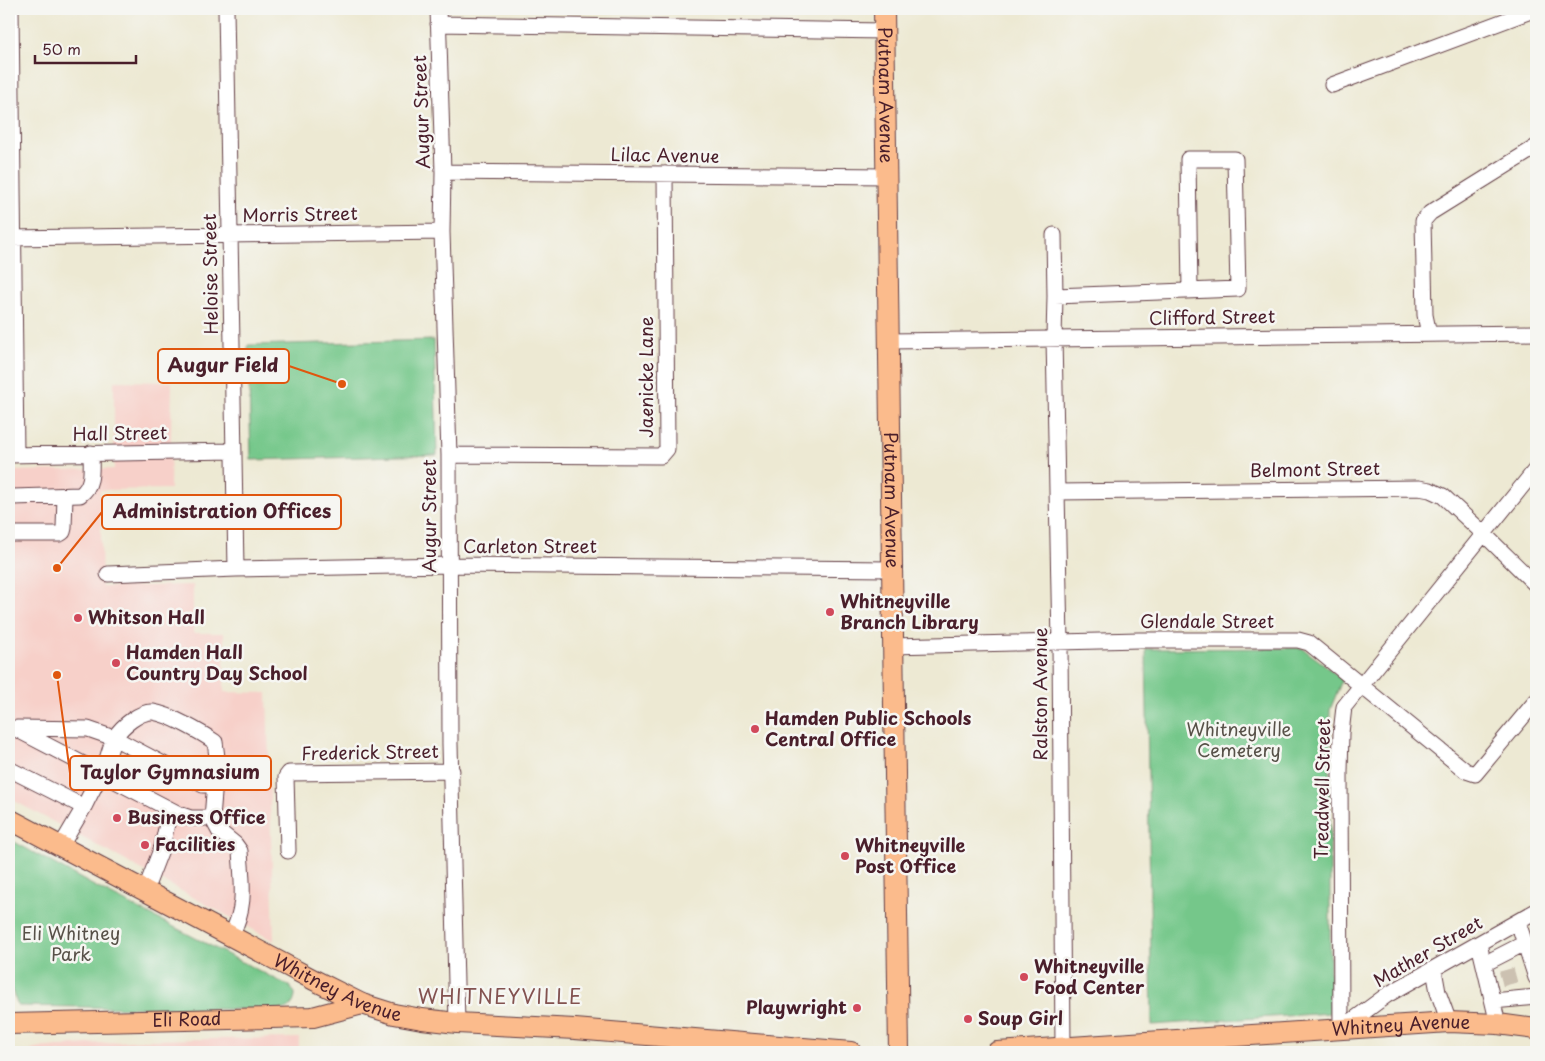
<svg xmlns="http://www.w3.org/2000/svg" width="1545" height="1061" font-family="'Playpen Sans',sans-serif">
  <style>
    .built { fill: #f7d0c9 }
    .green { fill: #74c78a; stroke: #5f735a }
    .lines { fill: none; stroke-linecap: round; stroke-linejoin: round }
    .minor-tunnel { stroke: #ccc1b1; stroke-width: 15; stroke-dasharray: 15 8; stroke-linecap: butt }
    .minor-casing { stroke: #623d44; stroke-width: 17 }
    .major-casing { stroke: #623d44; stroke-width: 22 }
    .minor { stroke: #fff; stroke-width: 15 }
    .major { stroke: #fbbb8c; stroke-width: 20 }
    .poi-dot { fill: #d1495b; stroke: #f6f6f2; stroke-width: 2 }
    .labels { text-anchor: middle; stroke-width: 5; stroke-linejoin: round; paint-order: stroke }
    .street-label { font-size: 18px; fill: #4a1f2b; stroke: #f6f6f2 }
    .poi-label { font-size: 18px; font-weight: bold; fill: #4a1f2b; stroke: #f6f6f2; text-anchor: start }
    .park-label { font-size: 18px; fill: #575148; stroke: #f6f6f2 }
    .quarter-label { font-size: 20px; letter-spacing: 1px; fill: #835250; stroke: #f6f6f2 }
    .leader { fill: none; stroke: #e0560e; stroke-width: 2 }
    .callout-dot { fill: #e0560e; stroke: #f6f6f2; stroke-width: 2 }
    .callout { fill: #f6f6f2; stroke: #e0560e; stroke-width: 2 }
    .callout-label { font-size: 19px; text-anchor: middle; font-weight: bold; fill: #4a1f2b }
  </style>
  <rect width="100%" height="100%" fill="#f6f6f2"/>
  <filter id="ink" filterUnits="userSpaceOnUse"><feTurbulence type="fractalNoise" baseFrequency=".02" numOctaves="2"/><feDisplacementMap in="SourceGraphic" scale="10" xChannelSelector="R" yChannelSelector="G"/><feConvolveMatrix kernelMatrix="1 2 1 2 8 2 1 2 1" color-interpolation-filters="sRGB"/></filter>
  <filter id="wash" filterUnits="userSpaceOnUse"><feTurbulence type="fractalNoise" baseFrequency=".0096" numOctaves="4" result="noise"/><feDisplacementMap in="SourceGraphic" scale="20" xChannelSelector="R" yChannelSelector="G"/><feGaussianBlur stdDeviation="1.12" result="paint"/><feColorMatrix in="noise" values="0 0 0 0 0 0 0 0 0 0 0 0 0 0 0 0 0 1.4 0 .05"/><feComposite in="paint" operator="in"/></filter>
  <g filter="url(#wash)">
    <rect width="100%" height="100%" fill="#ede9d3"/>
    <path class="built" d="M114,381L172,382L170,489L100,490L102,587L193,585V633H224V692L267,693L274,941L9,798V471L114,469Z
      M299,1038V1052H29L34,1048L142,1040Z"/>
    <path class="green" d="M434,340L437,455L251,460L248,345Z
      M1302,648L1325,665L1342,680L1330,710V1013L1152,1025L1146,649Z
      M9,839L96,887L289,986L295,993C295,1003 291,1008 281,1010L18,1006L9,983Z"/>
  </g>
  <g filter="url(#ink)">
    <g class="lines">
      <path class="minor-tunnel" d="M1501,979L1523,973"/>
      <g class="minor-casing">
        <path id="minor" d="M11,9L16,455
          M226,9L236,569
          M438,9L443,172L442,232L449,455L450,744L457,1023
          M438,24L884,31
          M1332,85L1536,9
          M443,172L887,176
          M1054,235L1055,296
          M9,238L442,232
          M1429,334L1425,315L1423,221L1430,213L1536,147
          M889,341L1536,333
          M9,455L233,451
          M449,455L661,456L667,449L665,174
          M1057,492L1419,488L1430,490L1443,496L1484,534L1536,585
          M9,498L13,497L80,495C94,486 91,468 91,453
          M9,534H60L63,532L64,528L65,496
          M108,574L236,569L449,565L891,569
          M892,646L1139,640H1298L1309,643L1466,771L1475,774L1536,701
          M17,728L88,729L114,738L203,785H215
          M9,769L84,807C91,792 100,777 106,762C109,754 111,744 115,737C122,726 140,711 153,712C169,714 202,733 215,742L217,757L212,818H191L179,814L14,728
          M212,818L219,831L235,844L240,851C242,884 247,905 231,936
          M61,846L84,807
          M288,851L286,777L289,773L452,771
          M145,891L162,847L170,810
          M1518,922L1536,978
          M1479,944L1498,1024
          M1484,964L1525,943
          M1434,970L1438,992L1449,1022
          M1493,1001L1536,997
          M1341,1029L1340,772L1341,733L1344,707L1536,469
          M1341,1029L1387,995L1536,911
          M1063,1048L1060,643L1054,338L1055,296L1238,289L1235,159H1188L1190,290"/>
      </g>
      <g class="major-casing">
        <g id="major">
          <path id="s1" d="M884,9L899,1052"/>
          <path id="s2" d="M9,819L314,980L362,1004L394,1014L422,1019L457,1023L575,1029L851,1052"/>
          <path id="s3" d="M9,1024L313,1017L362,1004"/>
          <path id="s4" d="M997,1052L1449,1022L1498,1024L1536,1029"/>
        </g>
      </g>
      <use href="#minor" class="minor"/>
      <use href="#major" class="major"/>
    </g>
  </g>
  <g class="poi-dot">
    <circle cx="830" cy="612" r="5"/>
    <circle cx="78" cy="618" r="5"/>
    <circle cx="116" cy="663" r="5"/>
    <circle cx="755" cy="729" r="5"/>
    <circle cx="117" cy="818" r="5"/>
    <circle cx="145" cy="845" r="5"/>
    <circle cx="845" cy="856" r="5"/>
    <circle cx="1024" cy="977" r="5"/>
    <circle cx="857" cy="1008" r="5"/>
    <circle cx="968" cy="1019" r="5"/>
  </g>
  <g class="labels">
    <g class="street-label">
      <text dy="6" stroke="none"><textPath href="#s1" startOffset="86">Putnam Avenue</textPath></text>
      <text transform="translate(422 112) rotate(-92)" y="6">Augur Street</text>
      <text transform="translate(665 156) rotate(1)" y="6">Lilac Avenue</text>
      <text transform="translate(300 215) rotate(-1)" y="6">Morris Street</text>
      <text transform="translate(211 274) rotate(-91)" y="6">Heloise Street</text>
      <text transform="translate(1212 318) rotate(-1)" y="6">Clifford Street</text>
      <text transform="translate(647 377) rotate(-90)" y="6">Jaenicke Lane</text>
      <text transform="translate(120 434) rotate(-1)" y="6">Hall Street</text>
      <text transform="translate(1315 470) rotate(-1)" y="6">Belmont Street</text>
      <text dy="6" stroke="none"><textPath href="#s1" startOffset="491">Putnam Avenue</textPath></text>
      <text transform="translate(430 516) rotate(-90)" y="6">Augur Street</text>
      <text x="530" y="553">Carleton Street</text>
      <text x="1207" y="628">Glendale Street</text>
      <text transform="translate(1041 694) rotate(-90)" y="6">Ralston Avenue</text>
      <text transform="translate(370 753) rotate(-1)" y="6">Frederick Street</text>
      <text transform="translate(1323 789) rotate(-89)" y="6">Treadwell Street</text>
      <text transform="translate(1428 952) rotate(-30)" y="6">Mather Street</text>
      <text dy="6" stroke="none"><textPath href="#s2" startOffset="370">Whitney Avenue</textPath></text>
      <text dy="6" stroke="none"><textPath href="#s3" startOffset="178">Eli Road</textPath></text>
      <text dy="6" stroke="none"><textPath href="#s4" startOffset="405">Whitney Avenue</textPath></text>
    </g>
    <g class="poi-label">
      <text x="840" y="608">Whitneyville<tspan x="840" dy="21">Branch Library</tspan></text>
      <text x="88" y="624">Whitson Hall</text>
      <text x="126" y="659">Hamden Hall<tspan x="126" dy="21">Country Day School</tspan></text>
      <text x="765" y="725">Hamden Public Schools<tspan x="765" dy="21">Central Office</tspan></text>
      <text x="127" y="824">Business Office</text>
      <text x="155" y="851">Facilities</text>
      <text x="855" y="852">Whitneyville<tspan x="855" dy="21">Post Office</tspan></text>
      <text x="1034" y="973">Whitneyville<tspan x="1034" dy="21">Food Center</tspan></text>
      <text x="847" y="1014" text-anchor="end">Playwright</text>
      <text x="978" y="1025">Soup Girl</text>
    </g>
    <g class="park-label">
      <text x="1239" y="736">Whitneyville<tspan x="1239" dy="21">Cemetery</tspan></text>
      <text x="71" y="940">Eli Whitney<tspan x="71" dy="21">Park</tspan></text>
    </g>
    <g class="quarter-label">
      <text x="500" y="1004">WHITNEYVILLE</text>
    </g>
  </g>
  <path class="leader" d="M342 384L289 366M57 568L102 512M57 675L70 773"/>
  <g class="callout-dot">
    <circle cx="342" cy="384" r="5"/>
    <circle cx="57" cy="568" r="5"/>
    <circle cx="57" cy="675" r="5"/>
  </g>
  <g class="callout">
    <rect x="158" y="349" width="131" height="34" rx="5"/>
    <rect x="102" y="495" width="239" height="34" rx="5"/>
    <rect x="70" y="756" width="201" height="34" rx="5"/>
  </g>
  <g class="callout-label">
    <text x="223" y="372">Augur Field</text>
    <text x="222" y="518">Administration Offices</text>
    <text x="170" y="779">Taylor Gymnasium</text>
  </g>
  <rect width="1545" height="1061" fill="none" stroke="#f6f6f2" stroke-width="30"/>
  <path d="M35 55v8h101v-8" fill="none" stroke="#4a1f2b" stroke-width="2.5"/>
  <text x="42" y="55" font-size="15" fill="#4a1f2b" stroke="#f6f6f2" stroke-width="4" paint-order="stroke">50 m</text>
</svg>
